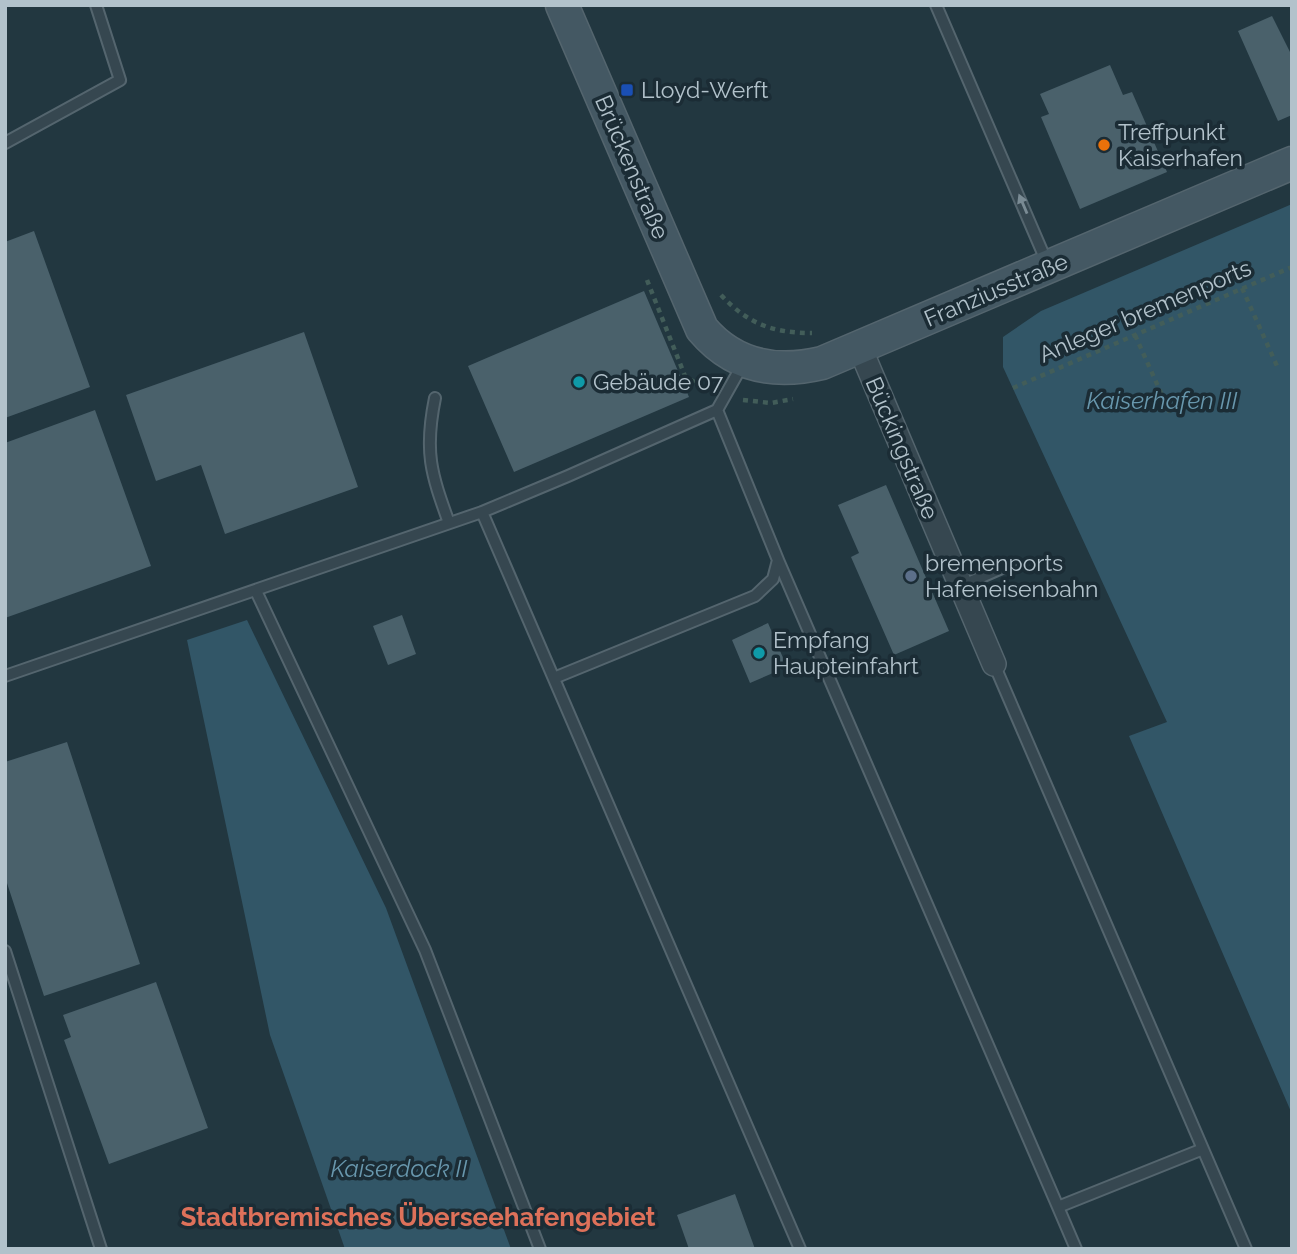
<svg xmlns="http://www.w3.org/2000/svg" width="1297" height="1254" font-family="Raleway,sans-serif">
  <style>
    .water { fill: #325667 }
    .building { fill: #4a616b }
    .lines { fill: none; stroke-linecap: round; stroke-linejoin: round }
    .lane-casing { stroke: #54656e; stroke-width: 14 }
    .street-casing { stroke: #54656e; stroke-width: 26 }
    .secondary-casing { stroke: #54656e; stroke-width: 35 }
    .path { stroke: #425d59; stroke-width: 4.5; stroke-dasharray: 5 5; stroke-linecap: butt }
    .lane { stroke: #364750; stroke-width: 10 }
    .street { stroke: #364750; stroke-width: 23 }
    .secondary { stroke: #445863; stroke-width: 32 }
    .oneway { fill: #7a8b94 }
    .transit-dot { fill: #1a4fb4; stroke: #1b2c35; stroke-width: 2.5 }
    .food-dot { fill: #e8710a; stroke: #1b2c35; stroke-width: 2.5 }
    .culture-dot { fill: #0f9aa8; stroke: #1b2c35; stroke-width: 2.5 }
    .service-dot { fill: #5c6f8a; stroke: #1b2c35; stroke-width: 2.5 }
    .labels { text-anchor: middle; stroke-width: 7; stroke-linejoin: round; paint-order: stroke }
    .poi-label { font-size: 23px; fill: #b2c2cb; stroke: #1b2c35; text-anchor: start }
    .street-label { font-size: 23px; fill: #b2c2cb; stroke: #1b2c35 }
    .water-label { font-size: 24px; font-style: italic; fill: #6897ad; stroke: #1b2c35 }
    .quarter-label { font-size: 26px; font-weight: bold; fill: #de715a; stroke: #1b2c35 }
  </style>
  <rect width="100%" height="100%" fill="#223740"/>
  <path class="water" d="M1292,204V1114L1129,736L1167,722L1003,367V337L1041,311Z
    M247,620L386,908L511,1249H345L270,1035L187,640Z"/>
  <path class="building" d="M1272,16L1292,56V115L1278,121L1238,31Z
    M1110,65L1123,95L1132,92L1167,172L1080,209L1041,117L1049,114L1040,94Z
    M34,231L90,387L5,418V242Z
    M644,291L689,397L514,472L468,366Z
    M304,332L358,487L225,534L201,465L156,481L126,395Z
    M95,410L151,566L5,618V443Z
    M886,485L949,631L894,655L851,557L859,553L838,505Z
    M402,615L416,654L388,665L373,626Z
    M768,623L787,667L750,683L732,640Z
    M67,742L140,964L44,996L5,877V762Z
    M156,982L208,1128L109,1164L64,1040L71,1037L63,1015Z
    M735,1194L755,1249H689L677,1215Z"/>
  <g class="lines">
    <g class="lane-casing">
      <path id="lane" d="M936,5L1048,265
        M5,143L120,80L96,5
        M435,398C424,452 431,473 449,523
        M482,512L800,1249
        M778,560L1058,1207
        M961,586L1011,564
        M256,591L425,950L540,1249
        M994,664L1246,1249
        M5,676L482,512L568,476L717,410L744,362
        M554,678L755,596L773,579L778,560L717,410
        M5,951L101,1249
        M1076,1249L1058,1207L1203,1149"/>
    </g>
    <g class="street-casing">
      <path id="street" d="M860,348L994,664"/>
    </g>
    <g class="secondary-casing">
      <path id="secondary" d="M562,5L702,329C734,367 776,374 822,363L1292,163"/>
    </g>
    <path class="path" d="M647,280L685,376L708,391
      M1242,288L1277,366
      M721,295C748,324 773,333 812,333
      M1135,335L1170,413
      M1013,388L1292,267
      M743,400L771,403L793,399"/>
    <use href="#lane" class="lane"/>
    <use href="#street" class="street"/>
    <use href="#secondary" class="secondary"/>
  </g>
  <defs><path id="oneway-solid" d="M-6-.8H1V-3.2L6.5 0L1 3.2V.8H-6Z" transform="scale(1.75)"/></defs>
  <use class="oneway" href="#oneway-solid" transform="translate(1023 204) rotate(-113)"/>
  <rect class="transit-dot" x="620" y="83" width="14" height="14" rx="3.5"/>
  <circle class="food-dot" cx="1104" cy="145" r="7"/>
  <g class="culture-dot">
    <circle cx="579" cy="382" r="7"/>
    <circle cx="759" cy="653" r="7"/>
  </g>
  <circle class="service-dot" cx="911" cy="576" r="7"/>
  <g class="labels">
    <g class="poi-label">
      <text x="641" y="98">Lloyd-Werft</text>
      <text x="1118" y="140">Treffpunkt<tspan x="1118" dy="26">Kaiserhafen</tspan></text>
      <text x="593" y="390">Gebäude 07</text>
      <text x="925" y="571">bremenports<tspan x="925" dy="26">Hafeneisenbahn</tspan></text>
      <text x="773" y="648">Empfang<tspan x="773" dy="26">Haupteinfahrt</tspan></text>
    </g>
    <g class="street-label">
      <text transform="translate(632 167) rotate(67)" y="8">Brückenstraße</text>
      <text transform="translate(996 290) rotate(-23)" y="8">Franziusstraße</text>
      <text transform="translate(1145 311) rotate(-23)" y="8">Anleger bremenports</text>
      <text transform="translate(902 448) rotate(67)" y="8">Bückingstraße</text>
    </g>
    <g class="water-label">
      <text x="1162" y="409">Kaiserhafen III</text>
      <text x="399" y="1177">Kaiserdock II</text>
    </g>
    <g class="quarter-label">
      <text x="418" y="1226">Stadtbremisches Überseehafengebiet</text>
    </g>
  </g>
  <rect width="1297" height="1254" fill="none" stroke="#b2c2cb" stroke-width="14"/>
</svg>
